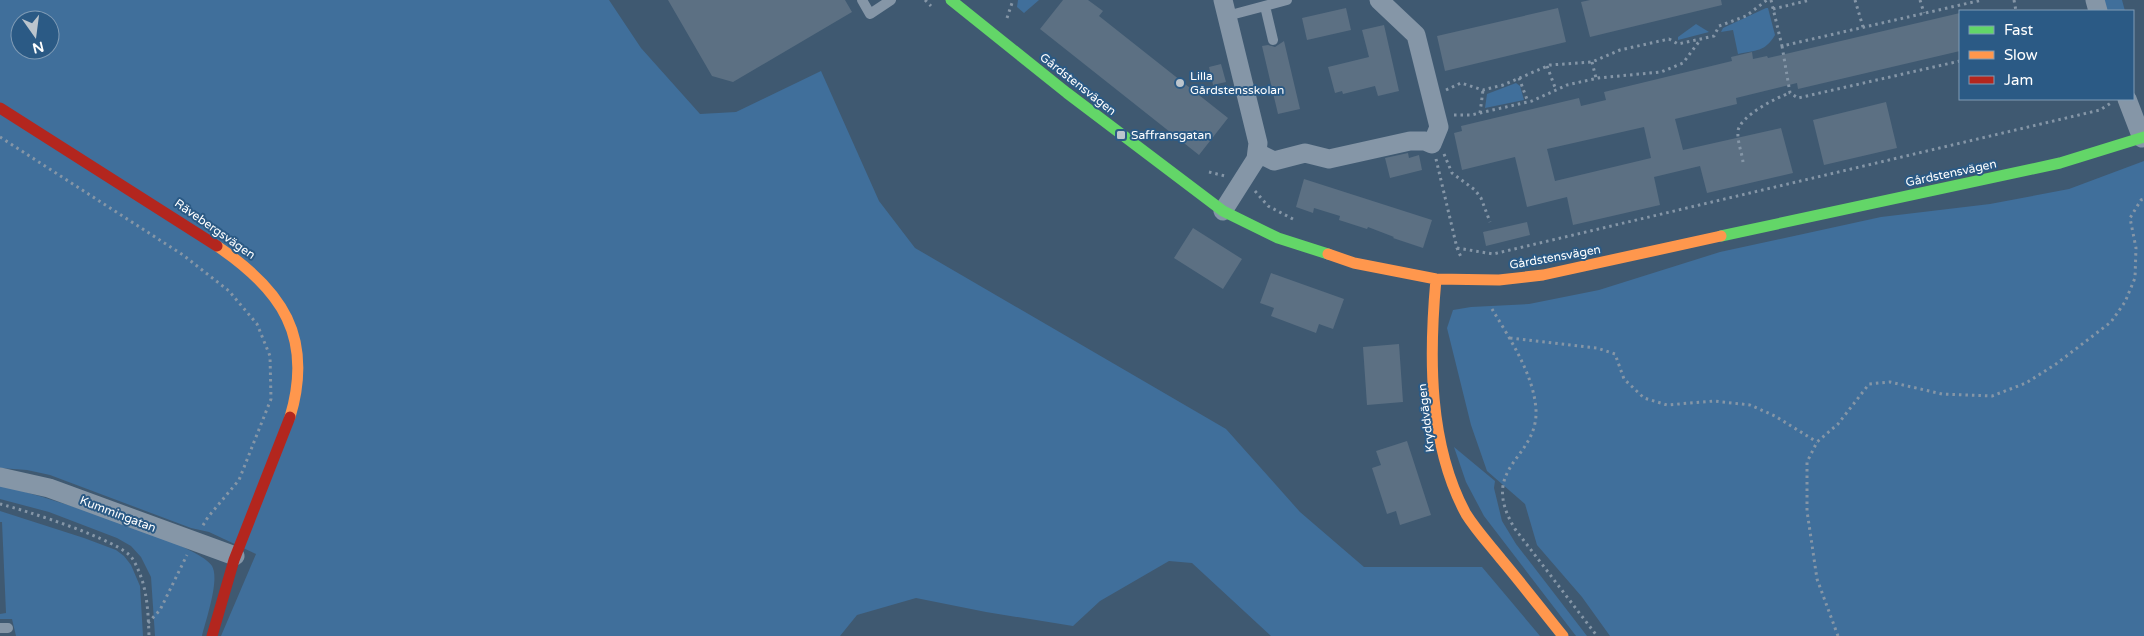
<svg xmlns="http://www.w3.org/2000/svg" width="2144" height="636" font-family="'Varela Round',sans-serif">
  <style>
    .green { fill: #406f9b; fill-rule: evenodd }
    .building { fill: #5c7083; fill-rule: evenodd }
    .lines { fill: none; stroke-linecap: round; stroke-linejoin: round }
    .path { stroke: #8596a7; stroke-width: 3; stroke-dasharray: 2.5 4; stroke-linecap: butt }
    .lane { stroke: #8596a7; stroke-width: 10 }
    .street { stroke: #8596a7; stroke-width: 19 }
    .fast { stroke: #63d668; stroke-width: 11 }
    .slow { stroke: #ff974d; stroke-width: 11 }
    .jam { stroke: #b3261e; stroke-width: 11 }
    .poi-dot { fill: #bcc5cd; stroke: #2b5a85; stroke-width: 2 }
    .labels { text-anchor: middle; stroke-width: 4; stroke-linejoin: round; paint-order: stroke }
    .poi-label { font-size: 12px; fill: #fff; stroke: #2b5a85; text-anchor: start }
    .street-label { font-size: 12px; fill: #fff; stroke: #2b5a85 }
  </style>
  <rect width="100%" height="100%" fill="#3f5971"/>
  <path class="green" d="M0,0H609L641,48L700,114L736,112L821,71L879,201L915,248L1226,429L1300,512L1364,567H1482L1540,636H1271L1192,563L1169,561L1100,601L1073,626L986,612L916,598L857,615L840,636H221L256,554L209,532L191,528L50,475L27,470L0,468ZM20,20H50V50H20Z
    M1018,0H1039L1024,13L1017,7Z
    M2102,0H2122L2125,11H2105Z
    M1766,8H1768L1775,35C1765,52 1756,50 1738,54L1733,30L1721,32L1723,28Z
    M1696,24L1709,32L1678,40V37Z
    M1516,83L1520,86L1524,100L1485,108L1487,94Z
    M2144,161V636H1610L1582,597L1537,545L1525,504L1487,471L1471,425L1447,328L1453,310L1471,307L1529,304L1599,290L1720,252L1881,217L1990,204L2069,189Z
    M1454,447L1495,481L1494,488L1502,521L1516,544L1587,636H1576L1484,516L1466,482Z
    M0,485C32,493 200,543 212,566C220,580 206,619 202,636H155L151,577L141,557L131,546L117,538L49,512L0,499Z
    M0,511L84,538L116,550L124,556L131,565L140,586L143,636H16L12,619H0V614L6,613L2,522H0Z"/>
  <path class="building" d="M668,0H845L852,12L733,82L712,76Z
    M1063,0H1088L1103,11L1099,16L1228,118L1199,155L1040,29Z
    M1590,0H1721L1722,5L1590,37L1581,2Z
    M1346,8L1351,30L1307,40L1302,18Z
    M1558,8L1566,42L1445,71L1437,36Z
    M1960,13V51L1798,89L1797,83L1736,98L1737,104L1675,119L1683,150L1781,128L1793,173L1707,193L1700,166L1654,177L1660,205L1573,225L1567,197L1527,207L1515,157L1462,170L1454,133L1462,131L1461,126L1579,98L1581,106L1606,100L1604,92L1732,61L1731,57L1752,52L1753,59L1767,56L1768,58ZM1644,127L1651,158L1555,181L1547,149Z
    M1384,25L1399,91L1378,96L1375,86L1343,94L1342,91L1335,93L1328,67L1369,57L1362,30Z
    M1284,41L1300,109L1278,114L1262,46L1268,45L1275,47Z
    M1221,64L1226,82L1213,85L1209,67Z
    M1886,102L1897,148L1824,165L1813,120Z
    M1408,153L1409,158L1419,155L1422,170L1390,178L1385,158Z
    M1304,179L1432,220L1423,248L1393,238L1394,237L1368,227L1367,229L1339,220L1340,216L1314,208L1313,213L1296,207Z
    M1527,222L1530,235L1486,246L1483,232Z
    M1193,228L1242,259L1223,289L1174,258Z
    M1271,273L1344,299L1333,329L1319,324L1316,333L1271,316L1274,308L1260,303Z
    M1399,344L1403,402L1367,405L1363,347Z
    M1407,441L1431,515L1400,525L1396,511L1387,514L1372,468L1381,465L1376,451Z"/>
  <g class="lines">
    <path class="path" d="M925,0L931,6
      M1771,0L1782,46L1982,0
      M1855,0L1863,27
      M1920,0L1924,13
      M2014,0L2016,11
      M1773,9L1810,0
      M1007,18L1013,0
      M1782,46L1790,93L1798,98L1960,61
      M1592,62L1596,78
      M1547,66L1556,90
      M1519,78L1528,102
      M1446,90L1461,83L1483,90L1503,85L1550,65L1592,62L1620,50L1669,39L1678,44L1714,36L1719,26L1746,16L1767,0
      M1480,113L1483,90
      M1454,115H1471L1532,101L1567,85L1598,78L1661,72L1683,63L1701,39
      M0,137L183,255L229,291L257,324L270,356L271,399L239,480L208,517L202,527
      M1444,154L1452,173L1475,190L1481,198L1490,222
      M1436,159L1457,248L1461,257
      M1743,162C1742,153 1737,141 1738,131C1740,116 1777,97 1790,93
      M1209,172L1225,176
      M1255,191L1268,206L1293,219
      M1457,248L1493,254L2100,110L2111,103
      M1492,309C1510,339 1534,375 1536,410C1538,460 1477,466 1515,529L1597,636
      M1510,338L1597,348L1615,354L1624,379L1644,398L1667,405L1714,401L1750,405L1775,416L1817,442
      M0,504C24,510 120,540 132,558C147,582 148,608 149,636
      M148,623L160,610L187,555
      M1838,636L1817,579L1807,511V462L1817,442L1838,424L1869,384L1890,382L1942,394L1992,396L2026,383L2056,364L2111,322L2125,302L2135,278L2136,248L2130,218L2141,200L2144,199"/>
    <path class="lane" d="M862,0L870,14L891,0
      M1265,6L1273,40
      M1227,16L1287,0
      M0,628H8"/>
    <path class="street" d="M1223,0L1258,143L1256,159L1223,211
      M2095,0L2098,11
      M2127,99L2142,138
      M1258,153L1274,161L1305,153L1329,159L1410,141H1425L1432,144L1439,127L1416,35L1379,0
      M0,477L49,488L235,556"/>
    <path class="fast" d="M951,0L1067,93L1223,211L1278,238L1328,254
      M1721,236L2060,163L2144,137"/>
    <path class="slow" d="M217,246C282,290 314,337 290,417
      M1328,254L1354,263L1436,279L1499,280L1543,275L1721,236
      M1436,279C1429,356 1428,444 1466,514C1476,530 1489,544 1501,559C1522,584 1542,610 1563,636"/>
    <path class="jam" d="M0,108L217,246
      M212,636L234,560L290,417"/>
  </g>
  <g class="poi-dot">
    <circle cx="1180" cy="83" r="5"/>
    <rect x="1116" y="130" width="10" height="10" rx="2.5"/>
  </g>
  <g class="labels">
    <g class="poi-label">
      <text x="1190" y="80">Lilla<tspan x="1190" dy="14">Gårdstensskolan</tspan></text>
      <text x="1131" y="139">Saffransgatan</text>
    </g>
    <g class="street-label">
      <text transform="translate(1078 84) rotate(38)" y="4">Gårdstensvägen</text>
      <text transform="translate(1951 173) rotate(-12)" y="4">Gårdstensvägen</text>
      <text transform="translate(215 229) rotate(35)" y="4">Rävebergsvägen</text>
      <text transform="translate(1555 257) rotate(-10)" y="4">Gårdstensvägen</text>
      <text transform="translate(1426 418) rotate(-97)" y="4">Kryddvägen</text>
      <text transform="translate(118 514) rotate(21)" y="4">Kummingatan</text>
    </g>
  </g>
  <rect x="1959" y="10" width="175" height="90" fill="#2b5a85" stroke="#809cb6"/>
  <rect x="1969" y="26" width="25" height="8" fill="#63d668" stroke="#809cb6"/>
  <text x="2004" y="35" font-size="15" fill="#ffffff">Fast</text>
  <rect x="1969" y="51" width="25" height="8" fill="#ff974d" stroke="#809cb6"/>
  <text x="2004" y="60" font-size="15" fill="#ffffff">Slow</text>
  <rect x="1969" y="76" width="25" height="8" fill="#b3261e" stroke="#809cb6"/>
  <text x="2004" y="85" font-size="15" fill="#ffffff">Jam</text>
  <g transform="translate(35 35) rotate(166)"><circle r="24" fill="#2b5a85" stroke="#809cb6"/>
  <path d="M0-4L9 19L0 12L-9 19Z" fill="#bcc5cd"/>
  <text y="-8" font-size="14" font-weight="bold" text-anchor="middle" fill="#ffffff">N</text>
  </g>
</svg>
